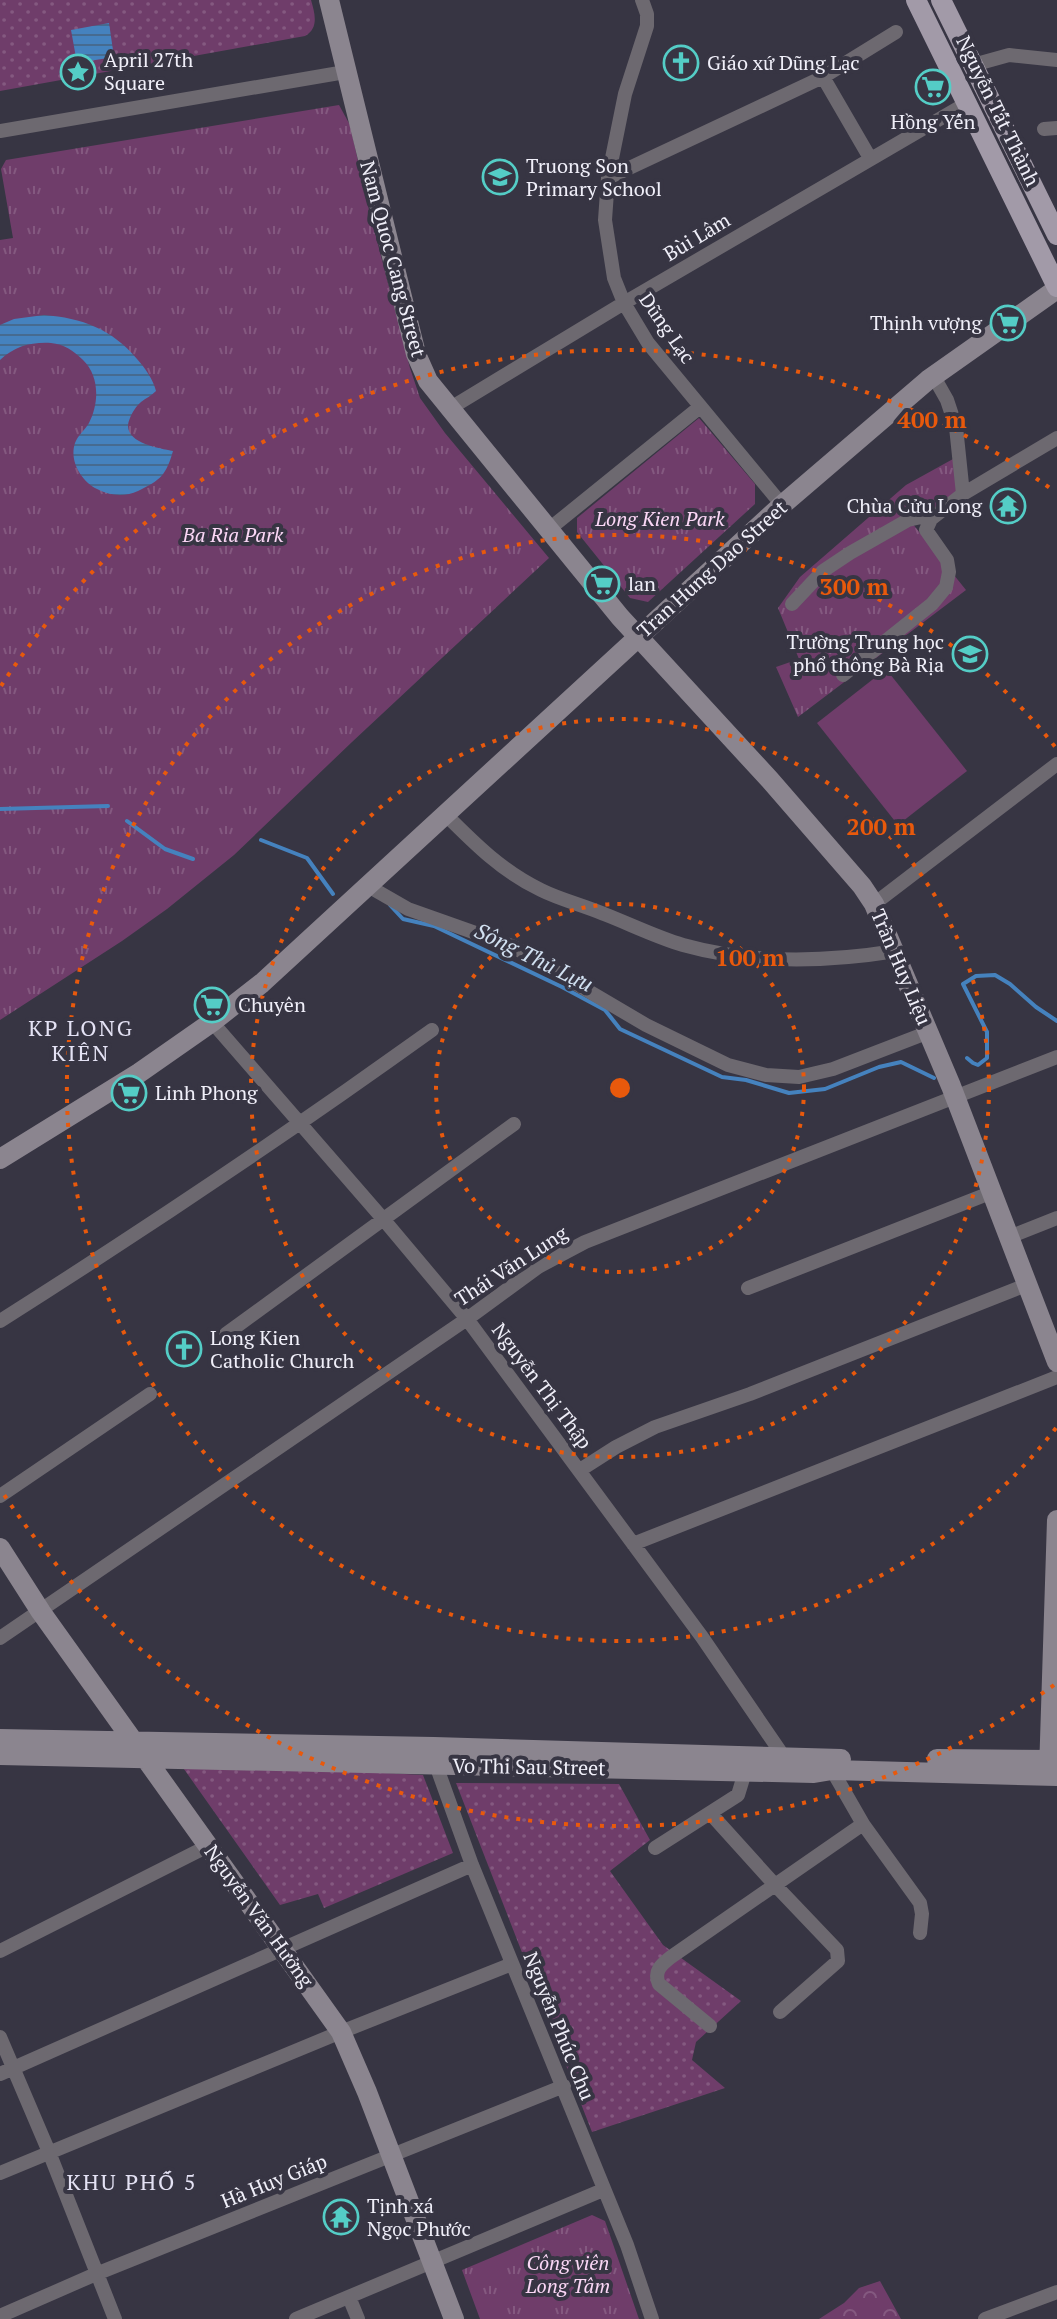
<svg xmlns="http://www.w3.org/2000/svg" width="1057" height="2319" font-family="'PT Serif',serif">
  <style>
    .grass { fill: url(#grass-dots) }
    .forest { fill: url(#forest-crowns) }
    .park { fill: url(#park-tufts) }
    .pitch { fill: #6f3d6a }
    .water { fill: url(#water-rules) }
    .lines { fill: none; stroke-linecap: round; stroke-linejoin: round }
    .stream { stroke: #4582be; stroke-width: 4 }
    .street { stroke: #6d6970; stroke-width: 14 }
    .secondary { stroke: #8b858f; stroke-width: 20 }
    .primary { stroke: #a29aa8; stroke-width: 20 }
    .ring { fill: none; stroke: #e8590c; stroke-width: 4; stroke-dasharray: 4 8 }
    .labels { text-anchor: middle; stroke-width: 8; stroke-linejoin: round; paint-order: stroke }
    .poi-label { font-size: 20px; fill: #f0eff9; stroke: #373543; text-anchor: start }
    .street-label { font-size: 20px; fill: #f0eff9; stroke: #373543 }
    .park-label { font-size: 20px; font-style: italic; fill: #fbd7f6; stroke: #373543 }
    .water-label { font-size: 22px; font-style: italic; fill: #d1e0f1; stroke: #373543 }
    .neighbourhood-label { font-size: 22px; letter-spacing: 2px; fill: #e4e2f4; stroke: #373543 }
    .centre { fill: #e8590c; stroke: #373543; stroke-width: 4 }
    .ring-label { font-size: 24px; text-anchor: middle; font-weight: bold; fill: #e8590c; stroke: #373543; stroke-width: 8; stroke-linejoin: round; paint-order: stroke }
  </style>
  <defs>
    <pattern id="grass-dots" width="8" height="8" patternUnits="userSpaceOnUse" patternTransform="scale(2)"><rect width="8" height="8" fill="#6f3d6a"/><path d="M2 2h.1M6 6h.1" fill="none" stroke="#845980" stroke-width="1.8" stroke-linecap="round"/></pattern>
    <pattern id="forest-crowns" width="20" height="18" patternUnits="userSpaceOnUse" patternTransform="scale(2)"><rect width="20" height="18" fill="#6f3d6a"/><path d="M2 6a3 3 0 1 1 6 0M12 15a3 3 0 1 1 6 0" fill="none" stroke="#845980"/></pattern>
    <pattern id="park-tufts" width="24" height="20" patternUnits="userSpaceOnUse" patternTransform="scale(2)"><rect width="24" height="20" fill="#6f3d6a"/><path d="M3 7l-1-3M5 7V3M7 7l1-3M15 17l-1-3M17 17v-4M19 17l1-3" fill="none" stroke="#845980"/></pattern>
    <pattern id="water-rules" width="6" height="5" patternUnits="userSpaceOnUse" patternTransform="scale(2)"><rect width="6" height="5" fill="#4582be"/><path d="M0 2.5h6" fill="none" stroke="#466b90"/></pattern>
  </defs>
  <rect width="100%" height="100%" fill="#373543"/>
  <path class="grass" d="M0,0H311C315,14 319,28 305,36L0,91Z
    M179,1762L423,1775L453,1853L324,1908L318,1894L280,1905Z
    M456,1783L619,1784L650,1840L610,1871L663,1945L741,2001L696,2042L692,2060L725,2088L592,2132Z"/>
  <path class="forest" d="M880,2281L901,2319H819L844,2303L859,2288Z"/>
  <path class="park" d="M339,105L350,125L368,206L410,368L420,398L445,433L549,558L352,742L234,855L167,909L122,941L0,1020V240L13,238L1,169L6,160Z
    M699,418L755,484V504L648,602L630,598L577,532V518Z
    M953,459L958,494L912,523L966,590L798,717L776,667L799,659L778,608L800,577L906,485Z
    M592,2215L605,2221L639,2319H480L462,2270Z"/>
  <path class="pitch" d="M886,669L967,771L898,825L817,723Z"/>
  <path class="water" d="M109,23L114,57L77,63L71,30Z
    M44,315C82,318 112,329 137,359C145,368 153,379 156,391C151,396 146,398 141,402C136,406 132,413 130,418C119,442 157,448 173,451C166,475 161,480 138,491C125,497 110,496 97,489C81,481 69,461 75,443C78,435 85,430 89,423C99,404 100,376 83,360C74,351 64,344 51,343C31,342 15,346 0,360V325L14,319Z"/>
  <g class="lines">
    <path class="stream" d="M0,809L108,806
      M127,821L165,849L193,859
      M261,840L307,858L333,894
      M390,905L403,919L434,926L562,987L605,1010L620,1029L722,1077L746,1080L789,1093L825,1089L879,1067L901,1062L934,1078
      M967,1058L973,1063L978,1065L987,1058V1032L963,984L976,976L995,975L1010,984L1036,1007L1057,1021"/>
    <path class="street" d="M642,0L647,14V26L625,94L608,178L605,220L614,278L624,303L648,343L782,505
      M973,65L1009,55L1057,60
      M823,77L870,158
      M1044,129L1057,128
      M0,131L345,72
      M608,178L823,77L896,32
      M934,377L947,400L956,427L963,494
      M449,409L624,303L967,103
      M548,530L700,407
      M792,604L823,571L850,553L908,520L921,517L931,519
      M843,675L932,604L946,587L949,572L947,560L926,530L931,519L963,494L1057,438
      M446,815C475,844 503,872 541,890C561,900 583,905 604,914C630,924 656,937 683,945C751,964 827,962 896,951
      M368,886L408,909L512,946L646,1025L728,1065L766,1075L799,1077L833,1069L929,1032
      M874,904L1057,764
      M212,1022L384,1220L467,1319L702,1637L784,1757
      M1009,1237L1057,1218
      M748,1288L990,1193
      M0,1321C147,1228 290,1132 432,1030
      M226,1334L514,1124
      M580,1470L616,1447L655,1427L750,1394L1026,1285
      M0,1496L150,1394
      M633,1544L1057,1377
      M0,1638L467,1319L538,1267L585,1242L1057,1057
      M436,1760V1765L472,1865L627,2245L652,2319
      M710,1813L775,1885L837,1950L838,1961L780,2012
      M863,1824L920,1903L922,1914L920,1933
      M655,1848L738,1795L745,1772
      M0,1951L208,1846
      M710,2026L659,1984C653,1971 662,1964 671,1957L863,1824L832,1770
      M0,2037L49,2152L115,2319
      M0,2074L472,1865
      M0,2173L341,2032L512,1964
      M349,2297L358,2319
      M0,2316L96,2274L564,2086
      M296,2319L603,2190
      M985,2319L1057,2292"/>
    <path class="secondary" d="M329,0L416,354L428,381L620,617L770,780L862,886L874,904L951,1086L1057,1362
      M0,1159L139,1073L212,1022L262,983L782,505L928,380L1057,289
      M0,1548L41,1612L341,2032L367,2092L454,2319
      M0,1739L434,1747L841,1759
      M0,1755L814,1773L832,1770L1057,1776
      M937,1759L1057,1760
      M1049,1772L1057,1520"/>
    <path class="primary" d="M916,0L1057,287
      M941,0L1057,235"/>
  </g>
  <g class="ring">
    <circle cx="620" cy="1088" r="184"/>
    <circle cx="620" cy="1088" r="369"/>
    <path d="M1056 1428A553 553 0 1 1 1056 748"/>
    <path d="M1054 1685A738 738 0 0 1 1 1490M1 686A738 738 0 0 1 1054 491"/>
  </g>
  <defs>
    <g id="church-ring" transform="scale(1.8)"><circle r="9.5" fill="#373543" stroke="#54cdc6" stroke-width="1.5"/><path d="M-1.2-6h2.4v3.5h3.3v2.4h-3.3V6h-2.4V-.1h-3.3v-2.4h3.3Z" fill="#54cdc6"/></g>
    <g id="sight-ring" transform="scale(1.8)"><circle r="9.5" fill="#373543" stroke="#54cdc6" stroke-width="1.5"/><path d="M0-6L1.8-2.2L6-1.7L2.9 1.2L3.7 5.4L0 3.3L-3.7 5.4L-2.9 1.2L-6-1.7L-1.8-2.2Z" fill="#54cdc6"/></g>
    <g id="supermarket-ring" transform="scale(1.8)"><circle r="9.5" fill="#373543" stroke="#54cdc6" stroke-width="1.5"/><path d="M-6-5.5h2.5l.6 2H6L4.5 2H-2.5L-4.4-4H-6ZM-1.5 3.2a1.3 1.3 0 1 0 .1 0ZM3 3.2a1.3 1.3 0 1 0 .1 0Z" fill="#54cdc6"/></g>
    <g id="school-ring" transform="scale(1.8)"><circle r="9.5" fill="#373543" stroke="#54cdc6" stroke-width="1.5"/><path d="M0-5L7-2L0 1L-7-2ZM-4 1L0 2.5L4 1V4Q0 6-4 4Z" fill="#54cdc6"/></g>
    <g id="temple-ring" transform="scale(1.8)"><circle r="9.5" fill="#373543" stroke="#54cdc6" stroke-width="1.5"/><path d="M0-6L5-2H3V0L6.5 2.5H4V6H1.5V3h-3V6H-4V2.5H-6.5L-3 0V-2H-5Z" fill="#54cdc6"/></g>
  </defs>
  <g fill-rule="evenodd">
    <use href="#church-ring" x="681" y="63"/>
    <use href="#sight-ring" x="78" y="72"/>
    <use href="#supermarket-ring" x="933" y="87"/>
    <use href="#school-ring" x="500" y="177"/>
    <use href="#supermarket-ring" x="1008" y="323"/>
    <use href="#temple-ring" x="1008" y="506"/>
    <use href="#supermarket-ring" x="602" y="584"/>
    <use href="#school-ring" x="970" y="654"/>
    <use href="#supermarket-ring" x="212" y="1005"/>
    <use href="#supermarket-ring" x="129" y="1093"/>
    <use href="#church-ring" x="184" y="1349"/>
    <use href="#temple-ring" x="341" y="2217"/>
  </g>
  <g class="labels">
    <g class="poi-label">
      <text x="104" y="67">April 27th<tspan x="104" dy="23">Square</tspan></text>
      <text x="707" y="70">Giáo xứ Dũng Lạc</text>
      <text x="933" y="129" text-anchor="middle">Hồng Yến</text>
      <text x="526" y="173">Truong Son<tspan x="526" dy="23">Primary School</tspan></text>
      <text x="982" y="330" text-anchor="end">Thịnh vượng</text>
      <text x="982" y="513" text-anchor="end">Chùa Cửu Long</text>
      <text x="628" y="591">lan</text>
      <text x="944" y="649" text-anchor="end">Trường Trung học<tspan x="944" dy="23">phổ thông Bà Rịa</tspan></text>
      <text x="238" y="1012">Chuyên</text>
      <text x="155" y="1100">Linh Phong</text>
      <text x="210" y="1345">Long Kien<tspan x="210" dy="23">Catholic Church</tspan></text>
      <text x="367" y="2213">Tịnh xá<tspan x="367" dy="23">Ngọc Phước</tspan></text>
    </g>
    <g class="street-label">
      <text transform="translate(998 111) rotate(64)" y="7">Nguyễn Tất Thành</text>
      <text transform="translate(697 237) rotate(-31)" y="7">Bùi Lâm</text>
      <text transform="translate(393 259) rotate(75)" y="7">Nam Quoc Cang Street</text>
      <text transform="translate(667 328) rotate(55)" y="7">Dũng Lạc</text>
      <text transform="translate(712 569) rotate(-42)" y="7">Tran Hung Dao Street</text>
      <text transform="translate(901 967) rotate(67)" y="7">Trần Huy Liệu</text>
      <text transform="translate(511 1266) rotate(-33)" y="7">Thái Văn Lung</text>
      <text transform="translate(542 1386) rotate(53)" y="7">Nguyễn Thị Thập</text>
      <text transform="translate(529 1767) rotate(1)" y="7">Vo Thi Sau Street</text>
      <text transform="translate(259 1916) rotate(54)" y="7">Nguyễn Văn Hưởng</text>
      <text transform="translate(559 2026) rotate(68)" y="7">Nguyễn Phúc Chu</text>
      <text transform="translate(274 2181) rotate(-22)" y="7">Hà Huy Giáp</text>
    </g>
    <g class="park-label">
      <text x="660" y="526">Long Kien Park</text>
      <text x="233" y="542">Ba Ria Park</text>
      <text x="568" y="2270">Công viên<tspan x="568" dy="23">Long Tâm</tspan></text>
    </g>
    <g class="water-label">
      <text transform="translate(534 957) rotate(26)" y="8">Sông Thủ Lựu</text>
    </g>
    <g class="neighbourhood-label">
      <text x="81" y="1036">KP LONG<tspan x="81" dy="25">KIÊN</tspan></text>
      <text x="132" y="2190">KHU PHỐ 5</text>
    </g>
  </g>
  <circle cx="620" cy="1088" r="12" class="centre"/>
  <g class="ring-label">
    <text x="932" y="428">400 m</text>
    <text x="854" y="595">300 m</text>
    <text x="881" y="835">200 m</text>
    <text x="750" y="966">100 m</text>
  </g>
</svg>
